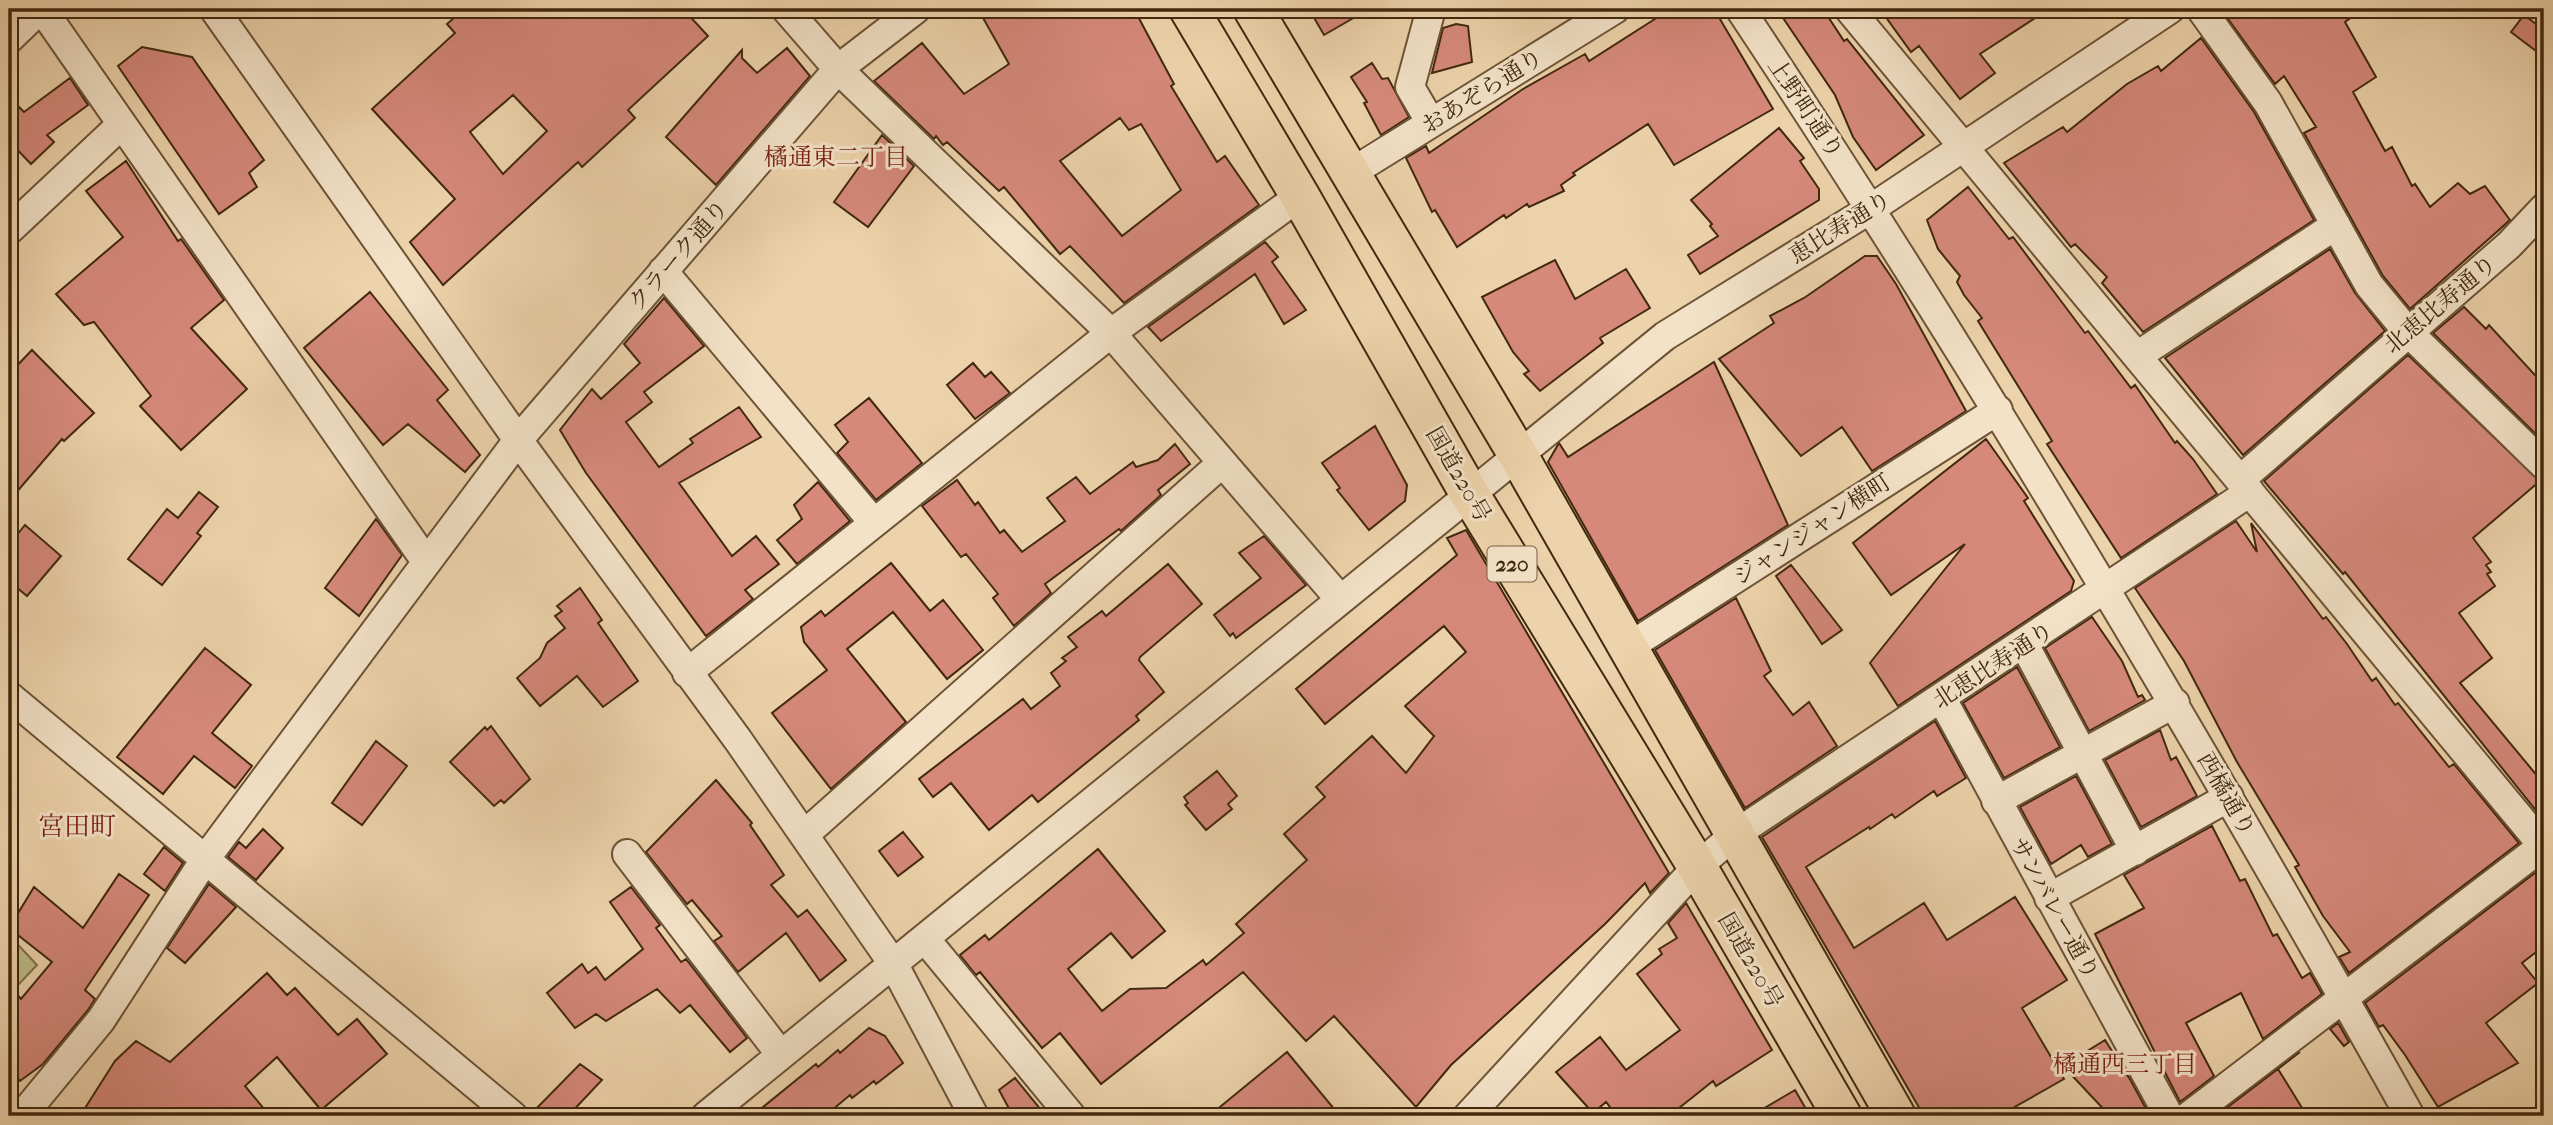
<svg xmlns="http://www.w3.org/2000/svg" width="2553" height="1125" font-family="'IM FELL French Canon','Noto Serif JP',serif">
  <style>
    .green { fill: #bdbb86; stroke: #7f724a; stroke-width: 2 }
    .building { fill: #d6897b; stroke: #41280f; stroke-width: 2; fill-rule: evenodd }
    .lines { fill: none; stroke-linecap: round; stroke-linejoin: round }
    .minor-casing { stroke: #6c5336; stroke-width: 32 }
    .highway-casing { stroke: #41280f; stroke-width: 42 }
    .minor { stroke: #f3e2c8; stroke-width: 28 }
    .highway { stroke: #edd3ab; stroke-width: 38 }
    .labels { text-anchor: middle; stroke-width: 6; stroke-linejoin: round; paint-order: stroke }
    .shield { fill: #f3e2c8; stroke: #766046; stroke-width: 2 }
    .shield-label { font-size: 21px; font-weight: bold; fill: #41280f }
    .street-label { font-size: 23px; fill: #41280f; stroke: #f3e2c8 }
    .neighbourhood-label { font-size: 24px; fill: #7a1f14; stroke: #f3e2c8 }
    .quarter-label { font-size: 26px; fill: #7a1f14; stroke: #f3e2c8 }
  </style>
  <rect width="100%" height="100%" fill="#edd3ab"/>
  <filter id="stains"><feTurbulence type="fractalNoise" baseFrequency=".00286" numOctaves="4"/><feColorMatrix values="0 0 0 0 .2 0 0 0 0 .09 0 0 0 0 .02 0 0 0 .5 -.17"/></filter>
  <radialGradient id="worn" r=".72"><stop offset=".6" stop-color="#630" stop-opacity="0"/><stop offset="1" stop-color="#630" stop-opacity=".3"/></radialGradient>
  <path class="green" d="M9,935L37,965L19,984L9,971Z"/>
  <path class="building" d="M464,9H683L708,36L628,110L635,118L582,167L578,162L443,285L410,242L455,199L372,109L455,33L447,24ZM513,95L547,131L503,174L470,132Z
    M978,9H1134L1174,84L1171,86L1217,162L1225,156L1259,205L1124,303L1070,246L1060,254L1004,187L999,191L947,142L943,145L936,136L934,139L874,81L922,43L964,94L1009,64ZM1120,118L1129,130L1141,124L1181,190L1122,236L1060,161Z
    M1309,9H1369L1324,35Z
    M1653,9H1714L1773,109L1674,165L1648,124L1573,173L1575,175L1561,185L1564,191L1529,207L1527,204L1506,218L1504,215L1457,247L1435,210L1432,212L1406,158L1426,146L1429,153L1523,89L1585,54L1589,61L1658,17Z
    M1777,9H1823L1844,41L1847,39L1924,135L1876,170L1853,137L1835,95Z
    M1880,9H2049L1980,54L1995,73L1960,99L1919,46L1911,52Z
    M2235,9H2363L2345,22L2376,77L2353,92L2385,151L2392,147L2412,186L2415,184L2430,207L2458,183L2470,194L2485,186L2510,220L2410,309L2383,276L2304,133L2316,127L2284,76L2275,84L2226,16Z
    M2524,15L2544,30V57L2511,32Z
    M1456,24L1468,26L1472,62L1432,73L1443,28Z
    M2201,38L2254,112L2314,220L2143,332L2102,283L2107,277L2075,244L2071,247L2004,163L2063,127L2067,132L2127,84L2158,66L2161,71Z
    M142,47L192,57L264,160L249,173L257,187L219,214L118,66Z
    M787,48L810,76L716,185L666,137L742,50V58L757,73Z
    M1372,63L1382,79L1388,78L1409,117L1381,135L1364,103L1367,102L1351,77Z
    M70,78L88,105L47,135L54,142L31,164L9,141V117L19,107L24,112Z
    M1779,128L1804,158L1800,161L1819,189V200L1700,274L1688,255L1718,236L1710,226L1712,224L1691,200Z
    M882,135L914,166L868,227L834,202Z
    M126,161L178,241L181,239L186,246L224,300L191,328L247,389L181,450L140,406L151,396L94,322L84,325L56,294L123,237L86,191Z
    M1968,187L2009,239L2013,237L2085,333L2088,331L2131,388L2135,385L2175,443L2177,441L2193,459L2217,494L2121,558L2047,444L2052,441L1978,321L1982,318L1964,295L1957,282L1960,276L1938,249L1927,220Z
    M1265,242L1278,257L1272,262L1306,310L1284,324L1255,274L1161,341L1148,327Z
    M2330,249L2355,293L2385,331L2243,455L2165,358Z
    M1865,256H1877L1896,284L1966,411L1872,471L1842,427L1801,456L1719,359L1774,323L1770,316L1804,298Z
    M1555,260L1575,299L1626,269L1650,308L1600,338L1603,343L1540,391L1524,374L1529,371L1513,352L1482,297Z
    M370,292L448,390L437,400L480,455L465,472L408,424L383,445L304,348Z
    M664,298L704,346L644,392L652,402L626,422L659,467L693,443L690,439L739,407L761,437L679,483L732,556L756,536L779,564L745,590L753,599L706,636L586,473L560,430L592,389L601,399L640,363L624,344Z
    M2464,307L2486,329L2489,325L2544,385V442L2433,333Z
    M32,350L94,413L64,441L62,439L9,501V374Z
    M2408,355L2540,481L2473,538L2491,562L2486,565L2491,572L2487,574L2495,586L2459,613L2492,658L2460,683L2544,784L2542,818L2345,572L2343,574L2264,481Z
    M1714,362L1788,525L1638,621L1548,462L1559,443L1568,457Z
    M973,363L985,377L991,372L1010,393L975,419L947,385Z
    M869,398L922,463L876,500L837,453L848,442L835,425Z
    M1375,426L1407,485L1405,501L1369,530L1337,490L1340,488L1322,463Z
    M1986,439L2028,498L2024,501L2074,581L2071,591L1898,706L1870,663L1965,544L1891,595L1853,543Z
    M1175,444L1190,464L1158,490L1161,495L1121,531L1119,529L1045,584L1051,593L1014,626L993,598L998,594L966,554L961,557L922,506L957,480L975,505L978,502L1000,533L1004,530L1022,552L1065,521L1047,498L1076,477L1090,494L1133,462L1136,467L1158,460Z
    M818,482L850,521L797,564L777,540L802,519L794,505Z
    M199,492L218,507L197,533L201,536L162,585L128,559L167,509L178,518Z
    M376,519L402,555L359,616L325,588Z
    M2236,521L2257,552L2251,523L2323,619L2326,617L2347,644L2372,681L2376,678L2395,705L2398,703L2449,767L2454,764L2519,843L2349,973L2339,957L2350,952L2323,916L2295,867L2299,865L2237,762L2184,661L2135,588Z
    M25,525L61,556L27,596L9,581V545Z
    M1466,530L1669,873L1650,893L1645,883L1605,924L1451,1065L1416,1107L1334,1016L1306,1041L1243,972L1101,1084L1060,1033L1042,1048L980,972L976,975L960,955L985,935L989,940L1098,849L1165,931L1132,958L1111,933L1068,969L1102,1011L1130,989L1166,988L1203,960L1206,965L1244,933L1236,924L1307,860L1284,834L1325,797L1316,787L1372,736L1406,773L1434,736L1405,706L1466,652L1444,626L1325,724L1296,689L1457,555L1447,538Z
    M1264,536L1306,585L1236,638L1233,633L1230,636L1214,615L1261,578L1239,553Z
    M891,563L930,611L943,600L983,650L947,679L893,612L847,649L906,722L831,789L772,713L827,670L804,642L801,627L821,611L825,616Z
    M1168,564L1202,604L1140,657L1139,660L1164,692L1136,716L1139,720L1038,802L1032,795L989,830L951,783L933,797L919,779L1023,699L1031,709L1060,686L1051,673L1066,661L1062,658L1077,647L1068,637L1102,611L1106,616Z
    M1791,565L1842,630L1822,644L1776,576Z
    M580,588L602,620L598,623L638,681L603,707L577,676L540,706L517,678L540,658L547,643L565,628L555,616L562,611L557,606Z
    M1736,598L1771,671L1764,676L1793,715L1809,702L1837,746L1745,808L1655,650Z
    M2092,617L2122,661L2138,697L2142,695L2145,700L2089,731L2045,648Z
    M205,648L251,685L212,733L252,766L235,788L194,756L163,794L117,757Z
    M2017,667L2060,747L2004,778L1963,703Z
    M1935,721L1966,778L1937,796L1934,791L1895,818L1892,814L1870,829L1869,827L1806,867L1854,948L1924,903L1947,940L2015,897L2067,980L2022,1008L2064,1079L2013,1108L2017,1116H1924L1762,837Z
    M491,726L530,779L504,803L501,800L494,806L450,762L485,727L487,730Z
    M2160,730L2171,760L2176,757L2197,796L2141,827L2105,760Z
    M376,741L407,766L362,825L332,803Z
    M1217,771L1237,796L1228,804L1232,809L1206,830L1185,805L1188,803L1184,797Z
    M2076,776L2112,844L2088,857L2081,845L2051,864L2020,807Z
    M716,780L752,823L750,825L784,875L771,885L798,917L807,910L846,960L820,981L786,933L738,972L714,941L722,936L692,900L687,904L646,852Z
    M2212,826L2240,881L2245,879L2273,936L2277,934L2302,978L2310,973L2322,994L2263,1039L2241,993L2186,1023L2214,1076L2180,1102L2095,934L2144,908L2124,875Z
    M263,829L283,848L256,880L228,857L239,842L246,848Z
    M903,832L923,857L898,876L879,851Z
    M164,847L183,863L165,891L144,874Z
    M2544,866V946L2522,963L2538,983L2486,1023L2518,1063L2438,1107L2405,1055L2383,1025L2379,1027L2365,1003Z
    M119,874L149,895L85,990L95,999L88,1010L43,1064L20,1081L9,1068V985L21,999L52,962L9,928L34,887L83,928Z
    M209,884L236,907L185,963L167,948Z
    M631,887L660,925L656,928L681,962L686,959L747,1038L730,1052L690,1005L680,1013L657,989L606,1021L596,1014L575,1028L547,993L582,964L588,973L596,967L605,980L643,949L610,902Z
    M1686,903L1772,1050L1716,1086L1713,1081L1669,1116H1617L1606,1102L1593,1113L1556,1072L1600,1037L1626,1070L1680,1030L1637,974L1662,954L1659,949L1677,938L1668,923Z
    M267,973L287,995L295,988L338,1035L357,1019L387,1054L321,1110L277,1057L245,1086L270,1116H80L115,1061L136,1041L170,1062Z
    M2338,1023L2349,1042L2344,1046L2330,1029Z
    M869,1028L885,1036L903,1063L876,1084L874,1081L852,1098L850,1095L825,1116H752L816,1064L818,1067L838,1050L840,1053Z
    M2105,1040L2131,1081L2150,1116H2110L2063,1066Z
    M1287,1052L1340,1116H1209Z
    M2300,1052L2278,1069L2307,1116H2216Z
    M580,1064L602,1080L568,1116H529Z
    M1015,1078L1046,1116H1013L999,1090Z
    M1795,1090L1810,1116H1751Z"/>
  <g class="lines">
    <g class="minor-casing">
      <path id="minor" d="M42,9L425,560
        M214,9L518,440L738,740L894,965L974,1116
        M786,9L838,69L1111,333L1339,598
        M1431,9L1410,87L1431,123
        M1740,9C1979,369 2199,739 2410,1116
        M1849,9L2544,847
        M2201,9L2268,103L2369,285L2407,331L2544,465
        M9,39L40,9
        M1349,174L1615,9
        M9,230L122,124
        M663,271L874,523
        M2137,356L2336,225
        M2240,480L2509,245L2544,208
        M2024,644L2135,851
        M1627,648L1998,410
        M687,673L1111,333L1300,196
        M9,696L513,1116
        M1942,699L2169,1116
        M1996,801L2175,703
        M804,835L1222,463
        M627,854L781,1055
        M2049,898L2229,797
        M926,940L1071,1116
        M22,1116L101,1020L206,858L518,440L838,69L916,9
        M706,1116L1665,336L1872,208L2170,9
        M1468,1116L1697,867L1734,835L2250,492
        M2189,1116L2544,845"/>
    </g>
    <g class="highway-casing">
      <path id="highway" d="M1189,9L1300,196L1469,493L1695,863L1842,1116
        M1253,9L1518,455L1896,1116"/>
    </g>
    <use href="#minor" class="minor"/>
    <use href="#highway" class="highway"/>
  </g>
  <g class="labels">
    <rect class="shield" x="1487.5" y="546.5" width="49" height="35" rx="5"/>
    <g class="shield-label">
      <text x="1512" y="571">220</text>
    </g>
    <g class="street-label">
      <text transform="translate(1482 91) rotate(-32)" y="8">おあぞら通り</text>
      <text transform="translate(1806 108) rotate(56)" y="8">上野町通り</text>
      <text transform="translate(1840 227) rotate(-32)" y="8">恵比寿通り</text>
      <text transform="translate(678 255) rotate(-49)" y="8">クラーク通り</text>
      <text transform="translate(2440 304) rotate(-40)" y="8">北恵比寿通り</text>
      <text transform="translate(1459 474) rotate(60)" y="8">国道220号</text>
      <text transform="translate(1812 529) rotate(-33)" y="8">ジャンジャン横町</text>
      <text transform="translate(1993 665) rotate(-33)" y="8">北恵比寿通り</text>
      <text transform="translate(2227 794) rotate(60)" y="8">西橘通り</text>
      <text transform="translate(2055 908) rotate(61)" y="8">サンバレー通り</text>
      <text transform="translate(1751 960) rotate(60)" y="8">国道220号</text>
    </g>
    <g class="neighbourhood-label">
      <text x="836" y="165">橘通東二丁目</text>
      <text x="2125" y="1072">橘通西三丁目</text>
    </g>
    <g class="quarter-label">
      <text x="77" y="835">宮田町</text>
    </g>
  </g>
  <rect width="2553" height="1125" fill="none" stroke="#edd3ab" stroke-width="35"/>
  <rect x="10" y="10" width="2532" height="1104" fill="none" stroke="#41280f" stroke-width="3.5"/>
  <rect x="18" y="18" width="2518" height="1090" fill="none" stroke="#41280f" stroke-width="2"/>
  <rect width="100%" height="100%" filter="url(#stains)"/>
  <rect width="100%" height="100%" fill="url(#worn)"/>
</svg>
